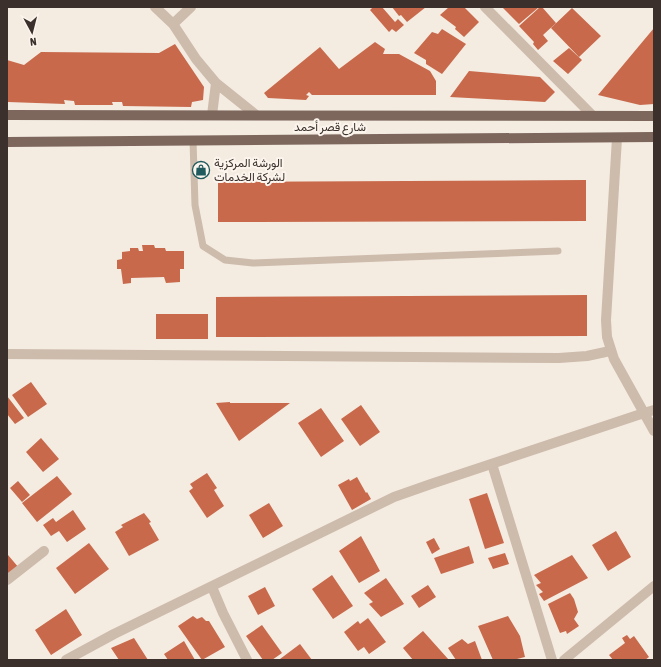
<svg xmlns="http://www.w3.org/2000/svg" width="661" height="667" font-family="'Asap Condensed',Vazirmatn,sans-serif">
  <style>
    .building { fill: #c8694b }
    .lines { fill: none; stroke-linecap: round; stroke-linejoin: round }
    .service { stroke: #cdbbac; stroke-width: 7 }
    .minor { stroke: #cdbbac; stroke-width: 10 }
    .tertiary { stroke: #cdbbac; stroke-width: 10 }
    .primary { stroke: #7d675c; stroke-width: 10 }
    .labels { text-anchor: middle; stroke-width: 4; stroke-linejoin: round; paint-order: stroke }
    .street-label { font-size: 12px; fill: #3b302b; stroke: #fbf5ee }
    .poi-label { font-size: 12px; fill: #3b302b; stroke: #fbf5ee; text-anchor: start }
  </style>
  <rect width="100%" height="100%" fill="#f4ebe1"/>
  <path class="building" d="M373,7H382L395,22L398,19L404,25L396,32L392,29L389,32L370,10Z
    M392,7H426L407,22L401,15L399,16Z
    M449,7H464L479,22L464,37L455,29L456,27L440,15Z
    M502,7H539L519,24Z
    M540,7H542L556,23L543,35L548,41L538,50L533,44L534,42L519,26Z
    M572,8L601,36L579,57L551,28Z
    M654,28V104L640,105L598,95Z
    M442,29L466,44L442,74L426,64V60L414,53L432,32L438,34Z
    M375,42L385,49L383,54H399L430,71L436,81V95H312L309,92L306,95L309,96L306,100L268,98L264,93L320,47L339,69Z
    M175,44L204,87L203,100L192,102L191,107L123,106L122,102H112L113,105H75L74,101L64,100L65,104L8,102L7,101V60L24,65L41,52L159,53Z
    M569,48L582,60L568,74L553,61Z
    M469,71L540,77L555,92L545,102L450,97Z
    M586,180V221L218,222V182Z
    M142,245H154L155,248H165L166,251H184V269H180V282L166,283L164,277L131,278V283L123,284L121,269H117V260L122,259V252L130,251V248H138L139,251H143Z
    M587,295V336L216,337V297Z
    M156,314H208V339H156Z
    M31,382L47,404L28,417L12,395Z
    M7,396L24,418L15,424L7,414Z
    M230,402V403H290L239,441L216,403Z
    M361,405L380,432L360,446L341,419Z
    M321,408L344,441L321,457L298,423Z
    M41,438L59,459L43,472L26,452Z
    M207,473L217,488L214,490L224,506L207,518L189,491L193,488L190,484Z
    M57,476L72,494L37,522L22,503Z
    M357,477L366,493L367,492L371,499L352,510L338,485L349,479L350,481Z
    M18,481L30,495L22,502L10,488Z
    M487,493L504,543L485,549L469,499Z
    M269,503L283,526L263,538L249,515Z
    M73,510L86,529L67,542L59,531L51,536L43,525L53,518L56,522Z
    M144,513L151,522L149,523L159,540L129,556L115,532L123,527L121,525Z
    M616,531L631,557L608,571L592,545Z
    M361,536L380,571L359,583L339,551Z
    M434,538L440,549L432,554L426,542Z
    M89,543L109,569L75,594L56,568Z
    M469,546L474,563L441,574L434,558Z
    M505,553L509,564L493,569L488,558Z
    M7,555H8L19,568L7,577Z
    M572,555L588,578L544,601L539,594L543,592L536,585L541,583L534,575Z
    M332,575L353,606L333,619L312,589Z
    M386,578L404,604L381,617L369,604L373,602L364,593Z
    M428,585L436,597L419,608L411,596Z
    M265,587L275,606L258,615L248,596Z
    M570,593L574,599L578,612L574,619L579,626L567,634L566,631L560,633L548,604Z
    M66,609L82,635L51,655L35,630Z
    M193,616L197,619L202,617L206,621H209L225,647L202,660L178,626Z
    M508,616L520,636L525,657L513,660H493L478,626Z
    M368,618L386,642L369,654L364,647L358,651L344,632L358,621L360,624Z
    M262,625L282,653L272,660H263L246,636Z
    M423,631L449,660H413L403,648Z
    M627,635L630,639L634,636L649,657L645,660H613L609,655L625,643L622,638Z
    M134,638L148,660H119L111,648Z
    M462,639L468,644L475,641L482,660H456L448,648Z
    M184,641L195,660H168L164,654Z
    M300,644L312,660H281L280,659Z"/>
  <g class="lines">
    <path class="service" d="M193,140L195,205L203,246L225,260L253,263L558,251"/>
    <path class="minor" d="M155,7L173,24L196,59L216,83L256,115
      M485,7L592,115
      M173,24L191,7
      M212,115L216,83
      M7,354L559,358L587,356L610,351
      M644,413L654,410
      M492,464L552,660
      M7,580L44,551
      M212,587L223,613L247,660
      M564,660L654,586"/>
    <path class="tertiary" d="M617,138L606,320L607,337L614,359L654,431
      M66,660L114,634L394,497L431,484L644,413"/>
    <path class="primary" d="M7,115L654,116
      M7,142L654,137"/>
  </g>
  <defs>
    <g id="shop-ring" transform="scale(0.9)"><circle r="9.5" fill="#fbf5ee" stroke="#1f5a5e" stroke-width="1.5"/><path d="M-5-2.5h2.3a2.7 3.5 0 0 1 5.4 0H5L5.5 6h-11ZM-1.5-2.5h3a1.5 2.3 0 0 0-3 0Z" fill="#1f5a5e"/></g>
  </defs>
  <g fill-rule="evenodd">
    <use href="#shop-ring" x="201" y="170"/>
  </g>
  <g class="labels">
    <g class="street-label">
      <text x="330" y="131">شارع قصر أحمد</text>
    </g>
    <g class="poi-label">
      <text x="214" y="167">الورشة المركزية<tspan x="214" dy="14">لشركة الخدمات</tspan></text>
    </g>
  </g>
  <rect width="661" height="667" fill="none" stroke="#3b302b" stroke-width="16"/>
  <g transform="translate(32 32) rotate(173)" stroke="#fbf5ee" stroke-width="3" paint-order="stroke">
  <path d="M0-3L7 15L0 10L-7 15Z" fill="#3b302b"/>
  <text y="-6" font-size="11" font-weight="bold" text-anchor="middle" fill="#3b302b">N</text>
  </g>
</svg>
